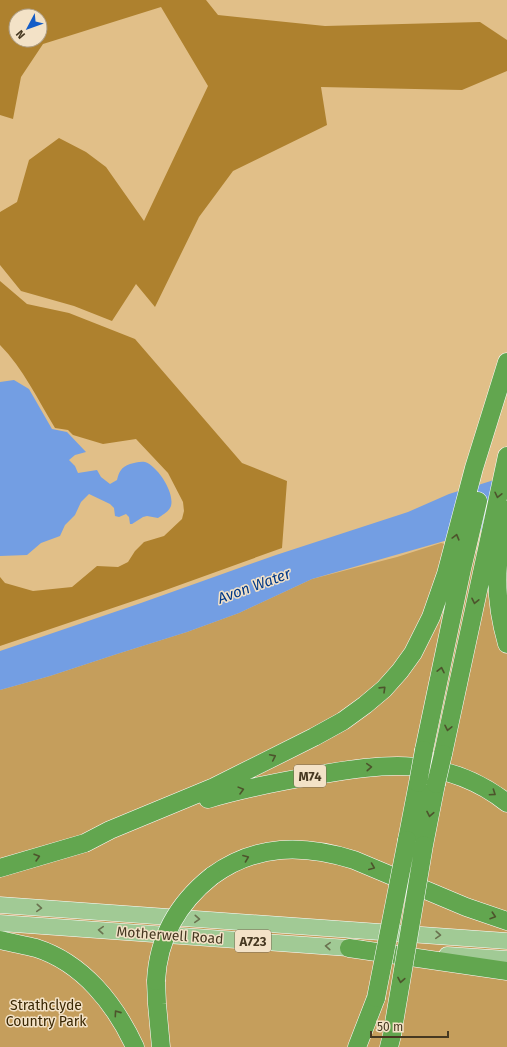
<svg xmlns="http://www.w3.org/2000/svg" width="507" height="1047" font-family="'Fira Sans',sans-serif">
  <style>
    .green { fill: #c59e5c }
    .forest { fill: #ae812e; fill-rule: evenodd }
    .water { fill: #739ee3 }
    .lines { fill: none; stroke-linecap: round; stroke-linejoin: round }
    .major-casing { stroke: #fff; stroke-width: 17 }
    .highway-casing { stroke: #fff; stroke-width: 19 }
    .major { stroke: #a1ca95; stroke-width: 16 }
    .highway { stroke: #62a64f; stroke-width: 18 }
    .highway-bridge-casing { stroke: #fff; stroke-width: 19; stroke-linecap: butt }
    .highway-bridge { stroke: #62a64f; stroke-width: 18 }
    .oneway { stroke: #4d542c }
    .oneway2 { stroke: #6a724f }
    .labels { text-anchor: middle; stroke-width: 3; stroke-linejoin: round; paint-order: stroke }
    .shield { fill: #f3e2c7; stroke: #7a6b53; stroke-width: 1 }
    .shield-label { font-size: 13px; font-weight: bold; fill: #463821 }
    .street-label { font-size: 14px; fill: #463821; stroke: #f3e2c7 }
    .park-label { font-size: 14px; fill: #3a2703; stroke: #f3e2c7 }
    .water-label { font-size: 15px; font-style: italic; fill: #013887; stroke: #f3e2c7 }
  </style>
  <rect width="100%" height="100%" fill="#e1bf88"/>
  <path class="green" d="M441,543L507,561V1047H0V690L50,676L117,654L187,632L239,613L312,579L397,557Z"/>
  <path class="forest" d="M0,0H206L218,15L325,26L480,22L507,40V71L462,90L321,87L327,125L233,171L199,217L155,307L136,284L112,321L74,306L21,291L0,265V212L17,202L29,160L59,138L86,152L106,167L144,221L208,86L161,7L43,44L21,77L13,119L0,115ZM16,16H40V40H16Z
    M0,281L27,304L69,313L135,339L242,463L287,481L282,548L163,591L0,646V577L5,583L33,591L72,587L97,566L118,567L128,562L135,551L144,542L164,536L182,519L184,511L183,502L168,473L136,439L103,444L73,435L68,430L55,428C38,400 23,368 0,345Z"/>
  <path class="water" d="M14,380L29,389L52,429L67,432L86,452L75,455L69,460L75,466L78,473L97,470L101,477L110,484L117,480C119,472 121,467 130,464C135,463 140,461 145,462C158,466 177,496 170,508C167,513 162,515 158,518L147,516L143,517L132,524H130L129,517L126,514L119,517L115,516L114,508L110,504L89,494L81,502L75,515L65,525L60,536L41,543L27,555L0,556V382Z
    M507,476V523L312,579L239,613L187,632L117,654L50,676L0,690V651L141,603L276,555L408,512L449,494Z"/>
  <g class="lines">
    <g class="major-casing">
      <path id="major" d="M0,905L507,941
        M0,923L362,949
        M447,955L507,959"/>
    </g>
    <g class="highway-casing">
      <path id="highway" d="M507,510C504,525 501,541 499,556C495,585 499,616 507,644
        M424,750L462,569L478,501
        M443,754L507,456
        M208,799C242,789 277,782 312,776C384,763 446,755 507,803
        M407,840L418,783
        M424,845L436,784
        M0,868L85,843L110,830L214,787L314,737L343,721L365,705L384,689L400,671L413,653L431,617L446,574L474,468L507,362
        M212,876C256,844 303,844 354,860L466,907L507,921
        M0,940C12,943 24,945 36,948C83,963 115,1004 135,1047
        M349,948L507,971
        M156,981L157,1004L161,1047
        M357,1047L376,998
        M389,1047L392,1035"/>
    </g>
    <use href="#major" class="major"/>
    <use href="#highway" class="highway"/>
    <g class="highway-bridge-casing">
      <path id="highway-bridge" d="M418,783L424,750
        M436,784L443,754
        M156,981C158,938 178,903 212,876
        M376,998L407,840
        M392,1035L424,845"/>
    </g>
    <use href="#highway-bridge" class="highway-bridge"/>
  </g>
  <defs><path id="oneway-chevron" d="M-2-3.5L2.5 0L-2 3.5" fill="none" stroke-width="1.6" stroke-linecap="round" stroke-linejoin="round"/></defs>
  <g class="oneway">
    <use href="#oneway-chevron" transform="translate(498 495) rotate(103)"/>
    <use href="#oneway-chevron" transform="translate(456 537) rotate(-75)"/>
    <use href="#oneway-chevron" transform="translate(475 601) rotate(102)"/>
    <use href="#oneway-chevron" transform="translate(441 670) rotate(-78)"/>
    <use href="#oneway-chevron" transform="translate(383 689) rotate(-44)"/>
    <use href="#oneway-chevron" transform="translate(448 728) rotate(102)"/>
    <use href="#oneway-chevron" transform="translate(273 757) rotate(-26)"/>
    <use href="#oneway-chevron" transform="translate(369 767) rotate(-4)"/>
    <use href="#oneway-chevron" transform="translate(241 790) rotate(-15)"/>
    <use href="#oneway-chevron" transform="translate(493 793) rotate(34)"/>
    <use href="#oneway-chevron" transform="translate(430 814) rotate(101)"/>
    <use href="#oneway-chevron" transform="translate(37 857) rotate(-16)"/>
    <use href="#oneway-chevron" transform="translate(246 858) rotate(-21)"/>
    <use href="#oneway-chevron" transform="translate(372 867) rotate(22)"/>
    <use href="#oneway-chevron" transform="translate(493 916) rotate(18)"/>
    <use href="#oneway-chevron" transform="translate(401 980) rotate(100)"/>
    <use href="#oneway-chevron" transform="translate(117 1013) rotate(-125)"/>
  </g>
  <g class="oneway2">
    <use href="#oneway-chevron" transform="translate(39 908) rotate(4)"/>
    <use href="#oneway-chevron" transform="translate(197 919) rotate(4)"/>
    <use href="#oneway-chevron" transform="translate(101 930) rotate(-176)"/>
    <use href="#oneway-chevron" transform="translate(438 935) rotate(4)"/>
    <use href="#oneway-chevron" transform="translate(328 946) rotate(-176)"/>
  </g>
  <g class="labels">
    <g class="shield">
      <rect x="294" y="765" width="32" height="22" rx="3"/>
      <rect x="235" y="930" width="36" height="22" rx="3"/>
    </g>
    <g class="shield-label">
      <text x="310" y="781">M74</text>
      <text x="253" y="946">A723</text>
    </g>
    <g class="street-label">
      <text transform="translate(170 935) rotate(4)" y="5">Motherwell Road</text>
    </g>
    <g class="park-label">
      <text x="46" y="1010">Strathclyde<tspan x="46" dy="16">Country Park</tspan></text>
    </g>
    <g class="water-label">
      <text transform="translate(254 586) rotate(-20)" y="5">Avon Water</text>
    </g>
  </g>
  <g transform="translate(28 28) rotate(229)"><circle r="19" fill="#f3e2c7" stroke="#ae9e85"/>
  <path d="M0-3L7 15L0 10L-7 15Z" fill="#135cc7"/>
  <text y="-6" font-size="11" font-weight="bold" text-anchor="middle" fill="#463821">N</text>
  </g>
  <path d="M371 1031v6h77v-6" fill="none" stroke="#463821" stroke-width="2"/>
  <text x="377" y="1031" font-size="12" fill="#463821" stroke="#f3e2c7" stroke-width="3" paint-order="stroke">50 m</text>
</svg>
